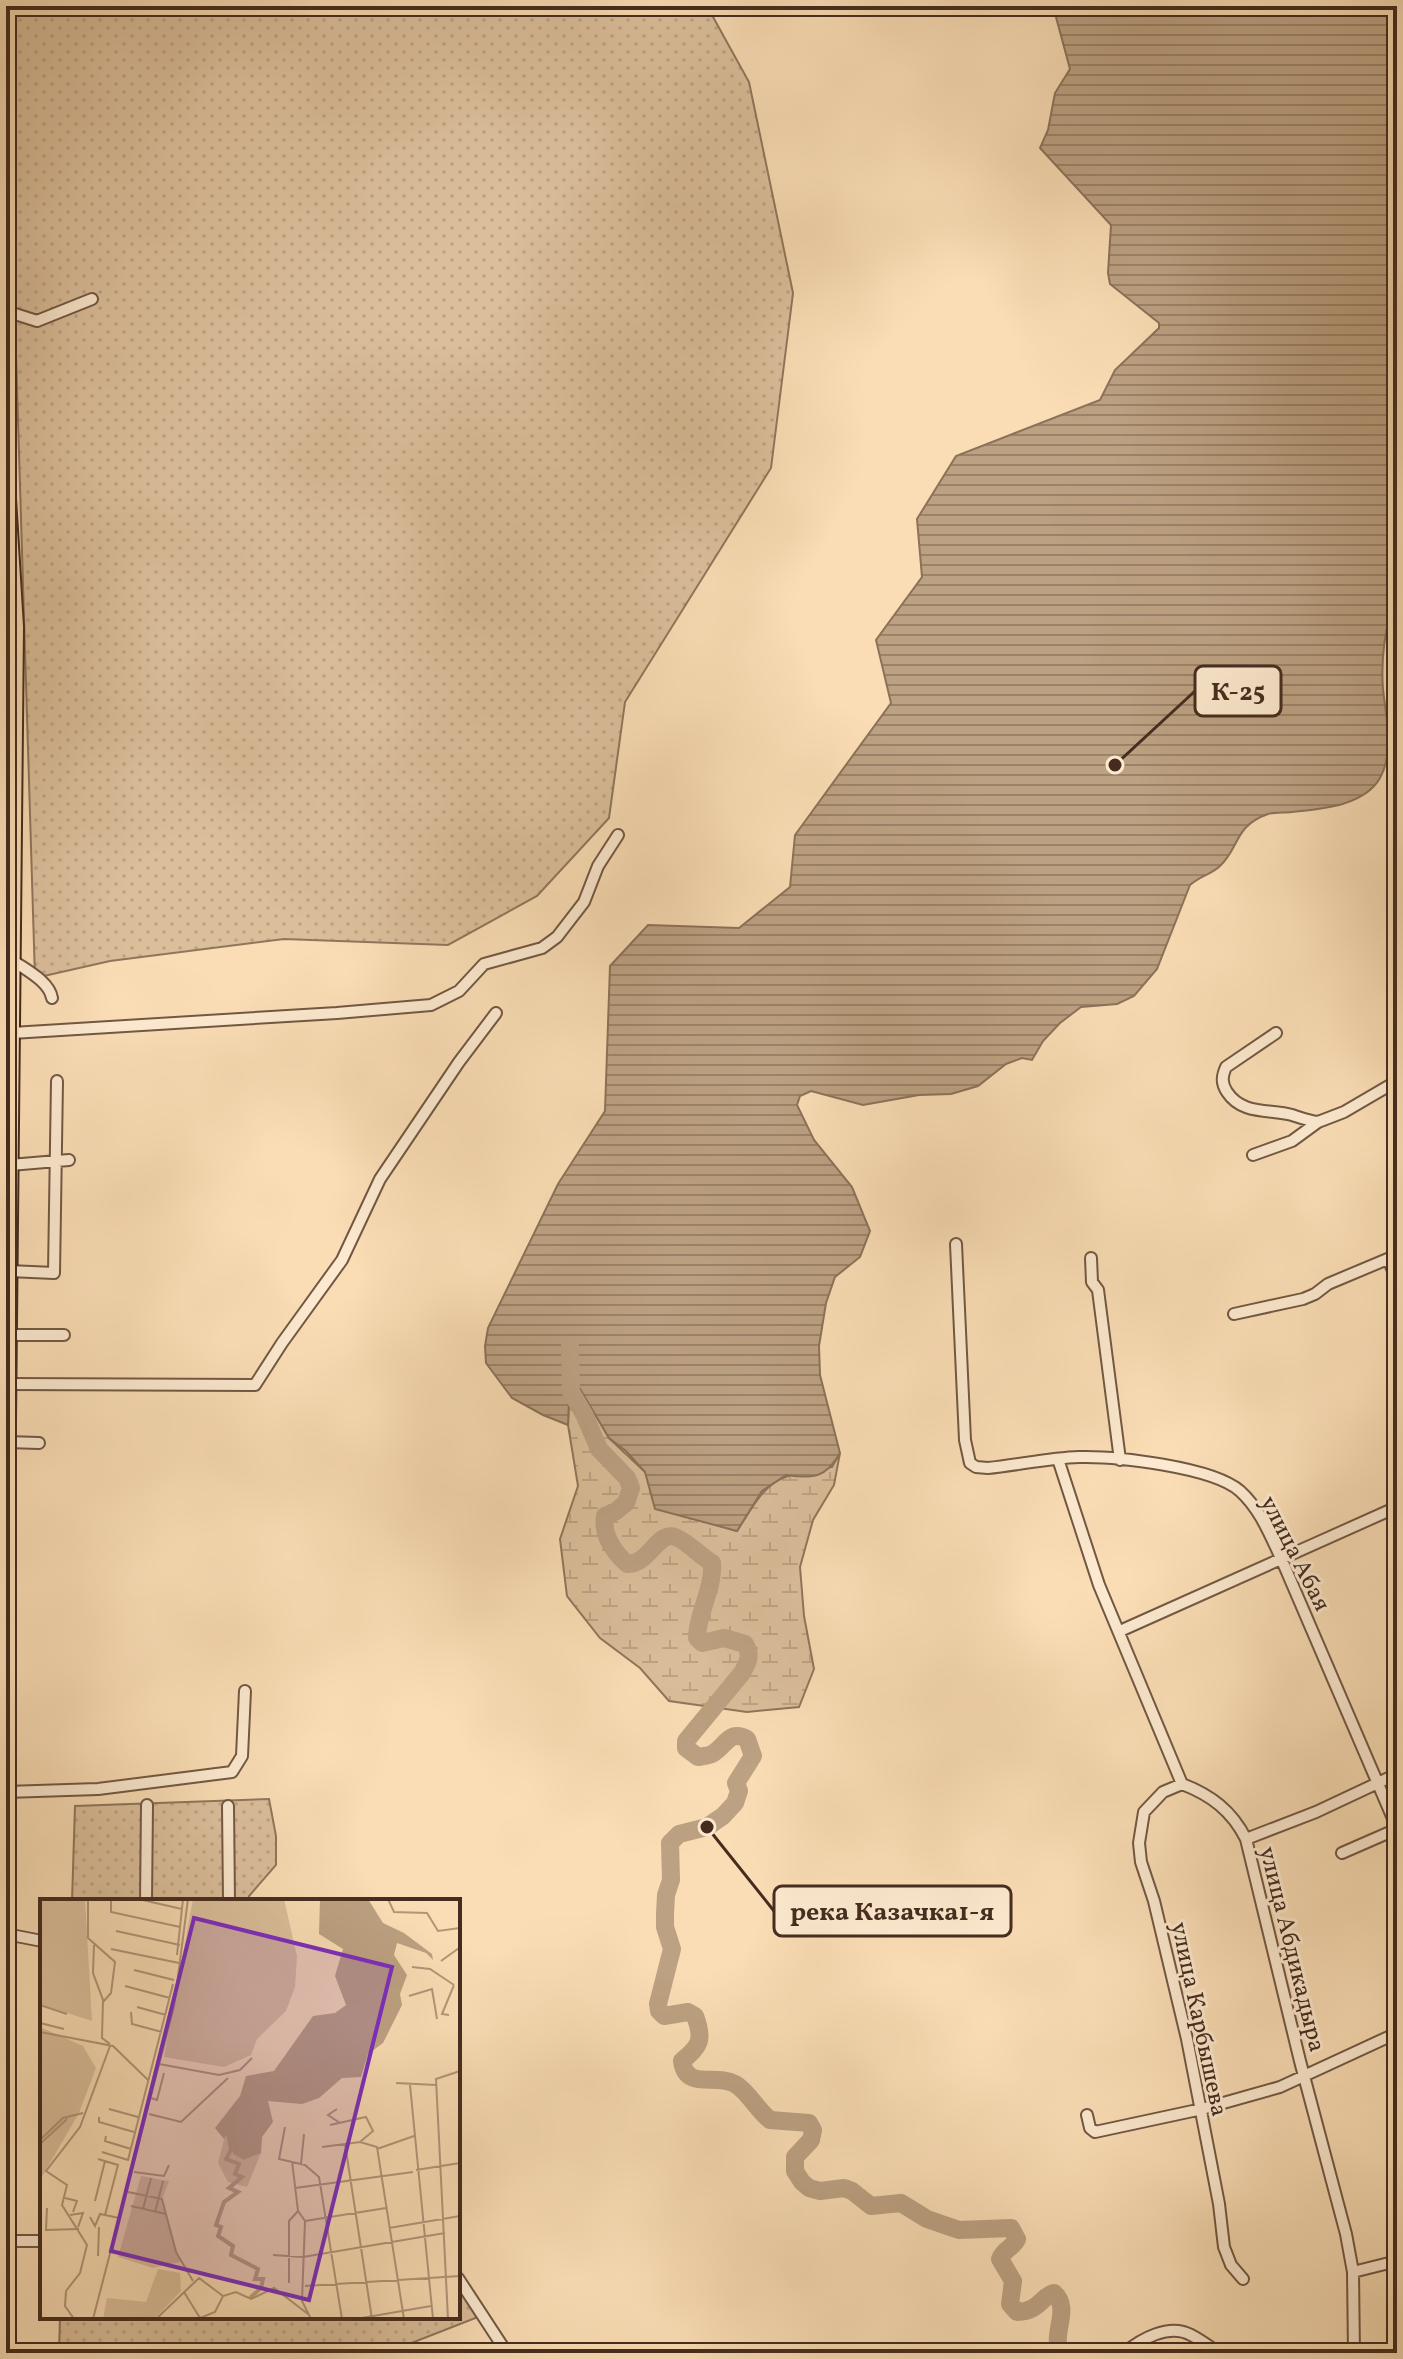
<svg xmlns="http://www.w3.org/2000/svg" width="1403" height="2359" font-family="Vollkorn,serif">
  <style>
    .green { fill: url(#green-dots); stroke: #90765c; stroke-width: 2 }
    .wetland { fill: url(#wetland-marsh); stroke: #90765c; stroke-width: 2 }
    .water { fill: url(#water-rules); stroke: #8c725a; stroke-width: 2 }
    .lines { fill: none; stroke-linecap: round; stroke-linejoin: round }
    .river { stroke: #bca182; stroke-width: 18 }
    .minor-casing { stroke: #725844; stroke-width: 14 }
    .highway-casing { stroke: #452c1e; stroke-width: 20 }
    .minor { stroke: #fce9cf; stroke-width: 10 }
    .highway { stroke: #faddb5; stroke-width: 16 }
    .labels { text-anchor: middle; stroke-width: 6; stroke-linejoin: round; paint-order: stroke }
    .street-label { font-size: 24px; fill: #452c1e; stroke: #fce9cf }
    .inset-river { fill: none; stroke: #bca182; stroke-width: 4 }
    .inset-road { fill: none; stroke: #b29679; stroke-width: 2 }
    .view { fill: #7b2cbf; fill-opacity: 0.15; stroke: #7b2cbf; stroke-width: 4 }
    .inset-edge { fill: none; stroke: #452c1e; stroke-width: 4 }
    .leader { fill: none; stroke: #452c1e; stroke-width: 3 }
    .callout-dot { fill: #452c1e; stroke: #fce9cf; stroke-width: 3 }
    .callout { fill: #fce9cf; stroke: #452c1e; stroke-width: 3 }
    .callout-label { font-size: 26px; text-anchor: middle; font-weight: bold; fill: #452c1e }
  </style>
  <defs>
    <pattern id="green-dots" width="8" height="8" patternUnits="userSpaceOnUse" patternTransform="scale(2)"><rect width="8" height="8" fill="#dbbf9b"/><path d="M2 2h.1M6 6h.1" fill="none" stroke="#bda485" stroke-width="1.8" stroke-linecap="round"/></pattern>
    <pattern id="wetland-marsh" width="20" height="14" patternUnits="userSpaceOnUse" patternTransform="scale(2)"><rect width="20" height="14" fill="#dbbf9b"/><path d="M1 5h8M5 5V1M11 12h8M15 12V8" fill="none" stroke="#bda485"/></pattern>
    <pattern id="water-rules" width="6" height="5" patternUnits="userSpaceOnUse" patternTransform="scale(2)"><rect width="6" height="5" fill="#bca182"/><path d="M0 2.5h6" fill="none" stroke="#9b836a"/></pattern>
  </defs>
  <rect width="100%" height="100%" fill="#faddb5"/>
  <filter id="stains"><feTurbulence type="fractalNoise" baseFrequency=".0025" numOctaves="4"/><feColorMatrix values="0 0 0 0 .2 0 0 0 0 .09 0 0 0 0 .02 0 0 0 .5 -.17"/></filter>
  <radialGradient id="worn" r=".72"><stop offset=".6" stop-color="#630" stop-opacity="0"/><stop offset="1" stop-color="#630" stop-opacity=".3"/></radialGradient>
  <path class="green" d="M6,6H707L749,82L793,293L771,468L625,702L609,818L537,896L448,945L284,939L110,961L35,978L14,289L6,224Z
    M269,1799L276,1836V1865L249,1896L250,1901H72L75,1806Z
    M458,2288L478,2317L386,2353H59L60,2317H458Z"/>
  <path class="wetland" d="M570,1370L609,1438L645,1472L695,1518L737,1531C770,1478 771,1477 832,1467L840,1453L834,1485L813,1520L800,1567L804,1616L814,1669L799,1707L747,1712L669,1701L640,1668L600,1638L567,1596L560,1539L578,1486L568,1425Z"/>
  <path class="water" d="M1053,6H1397V600C1384,622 1381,663 1383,689C1386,719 1395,750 1380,778C1364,806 1321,809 1292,812C1285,813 1275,812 1268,814C1234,826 1240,847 1220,866C1212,874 1200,876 1190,885L1157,969L1134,996L1117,1004L1081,1007L1060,1023L1043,1041L1032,1060L1022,1058L1006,1064L978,1086L951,1094L919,1095L863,1105L811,1091L800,1096L797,1105L814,1140L852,1187L870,1231L860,1257L835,1277L826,1303L819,1346L820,1375L840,1453C826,1478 813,1479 786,1475L762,1491L737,1531L655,1509L645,1472L626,1451L609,1438L570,1372L568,1425L543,1415L512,1398L486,1363L485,1346L488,1328L558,1184L605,1111L610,966L648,925L739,928L790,887L795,835L891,703L876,640L922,577L917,519L956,456L1100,400L1115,370L1159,328V323L1110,284L1108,273L1111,225L1040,148L1048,130L1055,93L1070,69Z"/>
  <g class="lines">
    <path class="river" d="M570,1345L571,1392L584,1414L599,1449L627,1478L631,1488L626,1503L616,1511L605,1516C602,1535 614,1552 627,1564C649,1565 657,1531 675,1537C685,1540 702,1557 712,1563C714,1589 697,1613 697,1638L702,1643L724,1638L745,1644C752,1655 748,1662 742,1673L686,1741V1748L698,1757C699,1757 711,1755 712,1754C726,1746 729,1729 747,1739L753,1756L736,1783L739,1791L735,1803L723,1816L707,1827L679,1834L670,1843L671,1880L666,1895L665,1914V1927L672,1949L658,2004L659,2011L664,2016L688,2012L695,2016C704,2040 700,2046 682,2061C686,2091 716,2073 735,2084C748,2091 757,2110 770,2120L809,2123L813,2130L811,2140L795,2157V2171L802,2182L809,2188L820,2191L844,2188L852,2191L871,2206L901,2203L927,2219L959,2230L1011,2228L1017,2239C1013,2248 1004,2249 1000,2259L1013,2281L1010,2304L1017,2312C1040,2311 1040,2297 1054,2293C1072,2309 1050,2335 1061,2353"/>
    <g class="minor-casing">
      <path id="minor" d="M6,314L12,313L37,321L92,299
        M12,960C26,970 49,981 52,998
        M12,1033L337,1013L431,1005L459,991L484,964L542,948L557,937L584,902L598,866L618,835
        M1276,1033L1226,1067C1222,1076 1221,1083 1227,1092C1242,1115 1269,1109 1292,1115C1301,1118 1309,1121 1318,1122
        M1253,1155L1292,1141L1318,1122L1344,1112L1397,1081
        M10,1165L69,1160
        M956,1244L965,1440L970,1463L976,1467L988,1468C1018,1465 1049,1458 1079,1457C1115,1456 1213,1467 1240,1491C1260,1509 1270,1535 1281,1558L1397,1828
        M1091,1258L1092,1282L1098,1290L1120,1460
        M1388,1259L1397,1280
        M9,1271L54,1273L57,1081
        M1234,1314L1303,1299L1315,1294L1328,1284L1397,1255
        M8,1335H64
        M7,1384L255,1385L282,1343L342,1260L380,1179L459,1062L496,1013
        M7,1442L39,1443
        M1058,1459L1099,1585L1182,1784C1211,1795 1232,1811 1246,1839L1300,2061L1346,2234L1353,2272L1354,2353
        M1120,1631L1397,1507
        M1182,1784L1163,1792L1144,1812L1139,1843L1141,1862L1154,1901L1187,2039L1219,2204L1224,2247L1231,2265L1243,2279
        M6,1792L98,1789L232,1772L242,1756L245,1691
        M228,1806L229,1901
        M1246,1839L1316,1812L1397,1774
        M1342,1853L1397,1829
        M146,1901L147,1805
        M6,1934L42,1941
        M1087,2115L1090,2128L1095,2132L1202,2109L1280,2087L1397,2033
        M6,2241H42
        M1353,2272L1397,2261
        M458,2278L507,2353
        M1124,2353C1141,2339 1169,2323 1191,2335C1201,2340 1210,2347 1219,2353"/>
    </g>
    <g class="highway-casing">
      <path id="highway" d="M6,482L15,627L6,1520"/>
    </g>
    <use href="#minor" class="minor"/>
    <use href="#highway" class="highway"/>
  </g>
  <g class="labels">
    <g class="street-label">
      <text transform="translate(1296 1553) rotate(63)" y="8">улица Абая</text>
      <text transform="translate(1293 1949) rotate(76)" y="8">улица Абдикадыра</text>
      <text transform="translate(1200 2019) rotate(78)" y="8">улица Карбышева</text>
    </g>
  </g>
  <g transform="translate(40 1899)">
    <rect width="420" height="420" fill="#faddb5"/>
    <path d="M0,0H45L52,122L0,105ZM153,0H244L257,57L255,88L246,112L217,140L211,156L184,168L124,158ZM0,128L43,147L56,169L39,214L0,281ZM101,277L129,282L122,300L140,363L113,369L78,358ZM118,370L140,374L141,392L114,420H63L67,399L106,403Z" fill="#dbbf9b"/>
    <path d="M186,232L193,255L204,261L221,254L207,288L188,283L178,264Z" fill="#dbbf9b"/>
    <path d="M280,0H328L343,24L364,34L392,55L393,61L386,54L357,44L354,56L367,76L360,95L362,106L343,144L328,155L321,178L302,179L279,199L262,205L228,202L233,223L222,238L221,254L204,261L193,255L187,234L184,240L175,229L200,197L206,177L234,172L273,117L295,114L306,106L295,77L303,50L279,35Z" fill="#bca182"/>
    <path class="inset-river" d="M187,229L191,251L186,260L199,265L195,275L202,278L189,289L198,293L184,303L176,326L181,328L178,337L193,347L191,356L218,370L215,380H223L221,389L210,399"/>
    <path class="inset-road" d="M48,0V39L75,63L71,94L63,103M71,0V13L140,28M98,0L142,10M348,0L354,13L387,14L398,32L420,29M76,32L140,46M54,46L53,74L63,101L62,139L70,145M71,50L139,64M137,56L143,0M401,62L419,49L420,40M372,68L390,70L414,86M94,71L134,81M85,87L130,99M369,97L392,90L397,120M0,106L27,115M97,108L126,116M91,113L92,125L122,133M409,116L402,115L414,86M0,124L24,130M0,133L73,147L108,181M119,165L179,176L200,171L212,159M356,184L396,186M370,186L393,420M111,199L117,201L124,174M69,210L98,218M297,210L288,216L300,224M109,215L141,223L188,179M59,218V223L94,233M290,226L326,218L333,232L320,243M245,228L239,260L265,266L279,278L302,420M66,237L65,242L91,250M0,241L23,219L43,214M0,245L27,220M305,245L332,420M282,248L320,243L337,248L364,420M337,250L374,237M62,253L88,261L133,85M58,260L78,266L65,316M252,262L258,312L265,322L262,402L271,420M261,265L264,235M376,271L420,264M94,273L124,277L129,266M255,289L373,273M88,293L122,300L136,353L153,382M25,299L37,302L33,313M55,302L65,262M91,307L126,315M7,309L6,331L39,330M103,310L111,279M115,313L123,282M30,316L43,314L38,328M50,318L55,327L60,315L79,319M265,322L346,309M349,329L420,317M233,356L263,358L405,334M58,357L59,328M249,384V322L258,312M265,387L420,377M144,393L160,419L175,413L183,397L196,393L211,400L234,389L268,415M362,412L391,407M34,420L25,407L26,392L40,374L47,346L22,306L27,286L6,272L40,228L70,147M53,420L134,108L148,0M116,420L159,379L183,397M316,420L362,412M408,420L396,180L420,172"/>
    <path class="view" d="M154,19L352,68L269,401L71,352Z"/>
    <rect width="420" height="420" class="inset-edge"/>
  </g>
  <path class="leader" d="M1115 765L1195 691M707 1827L774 1911"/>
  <g class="callout-dot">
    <circle cx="1115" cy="765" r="8"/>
    <circle cx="707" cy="1827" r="8"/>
  </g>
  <g class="callout">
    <rect x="1195" y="666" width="86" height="50" rx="8"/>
    <rect x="774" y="1886" width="237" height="50" rx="8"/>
  </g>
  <g class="callout-label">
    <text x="1238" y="700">К-25</text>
    <text x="892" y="1920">река Казачка1-я</text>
  </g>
  <rect width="1403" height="2359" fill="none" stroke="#faddb5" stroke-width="32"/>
  <rect x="8" y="8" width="1387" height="2343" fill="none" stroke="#452c1e" stroke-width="4"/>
  <rect x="16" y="16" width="1371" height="2327" fill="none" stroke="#452c1e" stroke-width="2"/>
  <rect width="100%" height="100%" filter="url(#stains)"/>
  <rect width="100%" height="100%" fill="url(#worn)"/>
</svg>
